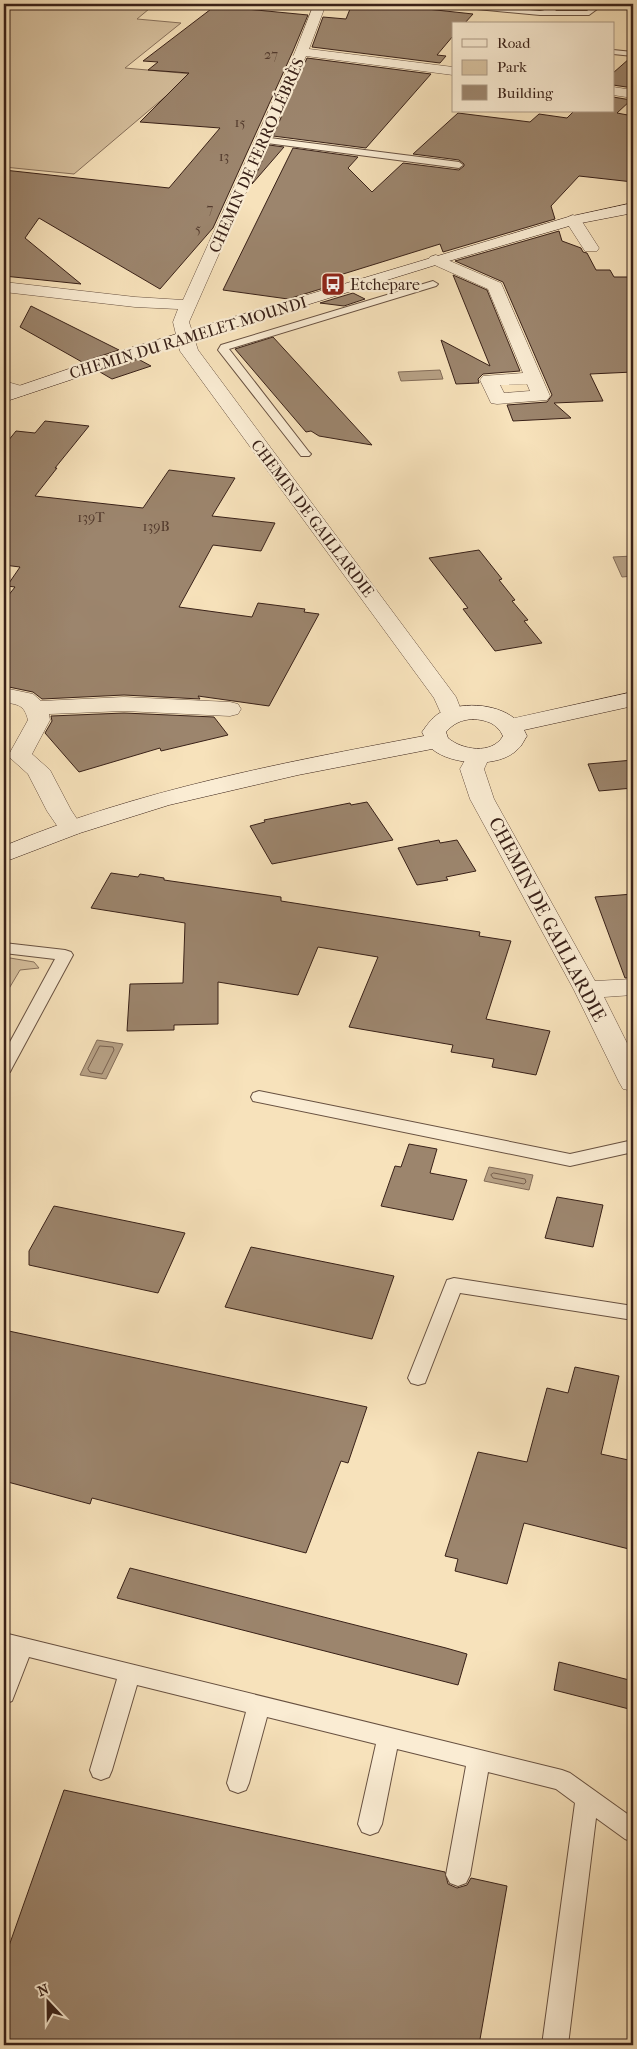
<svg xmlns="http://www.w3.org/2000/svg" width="637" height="2049" font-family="'IM FELL French Canon',serif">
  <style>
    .green { fill: #d7c19f; stroke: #88715c }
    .water { fill: #b6a084; stroke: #846d59 }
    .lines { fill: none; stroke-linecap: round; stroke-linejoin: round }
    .shore { stroke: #78604e; stroke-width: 1 }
    .building { fill: #9c856d; stroke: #392118 }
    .lane-casing { stroke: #685141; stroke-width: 2 }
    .street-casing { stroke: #685141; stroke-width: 1 }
    .secondary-casing { stroke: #392118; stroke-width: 1 }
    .lane { fill: #faecd3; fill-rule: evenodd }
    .street { fill: #faecd3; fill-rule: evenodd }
    .secondary { fill: #faecd3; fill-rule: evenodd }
    .labels { text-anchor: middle; stroke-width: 4.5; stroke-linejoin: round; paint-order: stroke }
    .far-number-label { font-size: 14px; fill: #523a2d }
    .far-street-label { font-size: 16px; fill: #392118; stroke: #faecd3 }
    .far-poi-label { font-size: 16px; fill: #392118; stroke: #faecd3; text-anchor: start }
    .street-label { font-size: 19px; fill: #392118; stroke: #faecd3 }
  </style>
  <rect width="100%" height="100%" fill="#f7e2bb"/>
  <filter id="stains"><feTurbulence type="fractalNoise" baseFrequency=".004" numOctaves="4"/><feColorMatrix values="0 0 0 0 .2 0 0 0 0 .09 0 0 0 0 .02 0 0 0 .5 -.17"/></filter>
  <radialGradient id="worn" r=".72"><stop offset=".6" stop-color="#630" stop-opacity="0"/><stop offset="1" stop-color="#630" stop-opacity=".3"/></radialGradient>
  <path class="green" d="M4,4H155L137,19L181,23L125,68L192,74L74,174L4,167Z
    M4,957L34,962L39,968L20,970L4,997Z"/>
  <path class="water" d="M440,370L443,379L401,381L398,372Z
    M633,556V576L622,577L613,557Z
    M97,1040L123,1044L106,1079L80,1075Z
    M489,1167L533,1175L529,1190L484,1181Z"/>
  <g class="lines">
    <path class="shore" d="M100,1046L113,1047L114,1050L102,1074L90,1072L88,1069Z
      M494,1173L525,1179L526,1182L524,1184L493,1178L491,1175Z"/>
  </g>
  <path class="building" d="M352,4H381L473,14L464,24H453V36L437,55L446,56L440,63L312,47L323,17L346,19Z
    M215,6L308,15L293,51L213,228L160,289L39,218L25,238L81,284L4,276V170L169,188L220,128L140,122L189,73L148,70L158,62L143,61Z
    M307,58L431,74L366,148L273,136Z
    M630,58H633V88L613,85V73Z
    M613,97L631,100L617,113L633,116V182L579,176L551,206L555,219L443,252L440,244L327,279L337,284L288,299L223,290L293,148L358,157L348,168L372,192L403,163L459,170L464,166V164L459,160L413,154L458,113L530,122L539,114L567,118L574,111H613Z
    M269,145L284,147L252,184Z
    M559,231L562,241L581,248L583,252L587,253L596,270H610L614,277H633V372L590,374L603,401L554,403L571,418L513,421L507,405L547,402L552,395L503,282L455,261Z
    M453,275L487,290L520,371L483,374L478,379L479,383L456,384L441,340L490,366Z
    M353,293L365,299L344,306L320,303Z
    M31,306L119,350L82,362L20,327Z
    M273,337L372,445L319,436L311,431L306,432L235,349Z
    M138,359L151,366L112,379L100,372Z
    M45,421L89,426L55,468H57L35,496L143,508L169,470L235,478L212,516L275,523L261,551L213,545L179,607L252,617L258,603L305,609L304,612L319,614L269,706L198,696L200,699L124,695L42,699L33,692L4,686V601L15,587L7,586L20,567L4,565V446L16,431L35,433Z
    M479,550L502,579L499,580L515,600L512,601L528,620L524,621L542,643L495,651L463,609L468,608L429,558Z
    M124,713L214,717L228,735L161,751L160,748L79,772L45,733L52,721L51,716Z
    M633,760V788L599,791L588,764Z
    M367,802L393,840L272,864L250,826L265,822L264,820L350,803L351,805Z
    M439,840L440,843L457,840L476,871L446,877L448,880L417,885L398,848Z
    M111,873L138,877L140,874L164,878V880L281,897V901L480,932L479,936L511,941L486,1019L550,1031L536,1075L492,1067L494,1059L451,1052L453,1045L349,1027L378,957L318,947L298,995L218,982V1024L174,1025V1030L127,1031L130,984L183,983L185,923L91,908Z
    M633,894V977L625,978L595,897Z
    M409,1144L437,1149L430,1173L467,1180L453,1220L381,1206L395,1166L401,1167Z
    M557,1197L603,1205L593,1247L545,1238Z
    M54,1206L185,1233L158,1293L29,1265V1251Z
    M251,1247L394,1276L372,1339L225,1307Z
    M4,1330L367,1407L348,1463L341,1461L306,1553L92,1498L90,1504L4,1481Z
    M575,1367L619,1376L601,1454L633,1461V1550L524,1523L507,1584L455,1571L458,1559L445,1556L478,1452L527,1462L547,1388L568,1393Z
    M130,1568L446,1648L467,1654L458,1685L117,1598Z
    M559,1662L633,1681V1710L554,1690Z
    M64,1790L445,1872L448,1884L457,1888L467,1885L471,1878L507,1886L479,2045H4V1960Z"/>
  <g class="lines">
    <g class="lane-casing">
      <path id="lane" d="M442,4H466L540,11C549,10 554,3 564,4L555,11H587L596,4H604L589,15H540L446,6Z
        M607,4H633V8L611,6Z
        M613,50L633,52V56L613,54Z
        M262,137L459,162L463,165L459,168L259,142L258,140Z
        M433,281L438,284L436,286L229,349L309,452L311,454L309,456H301L218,350L221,345Z
        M4,943L65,950L71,952L73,955L12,1068L10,1072L4,1073V1053L55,959L4,953Z
        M259,1091L570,1154L633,1140V1152L570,1166L253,1101L251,1097L253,1093Z
        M454,1278L633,1306V1320L460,1293L425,1383L418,1385L411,1383L408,1378L445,1285L447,1280Z
        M4,1633L562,1770L570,1773L633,1818V1842L625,1839L596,1818L568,2045H542L575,1803L556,1789L488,1772L470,1875L466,1883L458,1886L450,1883L446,1875L466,1766L397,1749L382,1824L378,1832L370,1835L362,1832L358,1824L376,1744L267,1717L249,1783L246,1790L238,1793L230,1790L227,1783L246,1712L137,1685L112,1770L109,1777L101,1780L93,1777L90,1770L117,1679L29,1657L12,1701L4,1704V1665L9,1652L4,1651Z"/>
    </g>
    <g class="street-casing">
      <path id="street" d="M314,4H326L309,49L453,67V75L306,56L189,322L198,350L456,697L463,715L460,720L452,722L444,720L434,698L180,351L173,322L178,309L135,307L4,292V282L135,297L183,300L295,52Z
        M613,87L633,90V98L613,95Z
        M573,215L578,217L581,220L599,248L597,251H585L583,248L565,220L568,217Z
        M436,255L501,283L550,396L547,400L497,404L491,403L480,380L483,376L523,373L488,289L430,263L428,260L430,257ZM527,384L530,391L504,393L500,385Z
        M4,381L25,387L28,391L25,395L19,396L4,392Z
        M4,688L33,694L41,701L124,697L230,702L238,704L241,709L238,714L230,716L124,711L49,714L50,720L32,754L50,770L71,810L83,828L80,833L71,835L62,833L47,811L28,774L8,756L28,720C24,704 18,705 4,702Z
        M478,749L486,751L490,756L484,769L494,799L595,981L633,979V995L604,997L633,1055V1091L623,1089L619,1082L574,990L470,799L460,769L470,751Z"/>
    </g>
    <g class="secondary-casing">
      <path id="secondary" d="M633,203V213L576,224L442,263L145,355L4,402V391L133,347L568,217Z
        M633,692V706L524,730L527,736C524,740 522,746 518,749C499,769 451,765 432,749L298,775L169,805L80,833L4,862V846C138,790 281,763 424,736L422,732C427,725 431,719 438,714C459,701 495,703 514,718ZM473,719C486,720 497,723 503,736C492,755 462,750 448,738L446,732C454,723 461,720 473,719Z"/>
    </g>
    <use href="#lane" class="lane"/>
    <use href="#street" class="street"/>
    <use href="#secondary" class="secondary"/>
  </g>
  <defs>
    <g id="bus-square" transform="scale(1.25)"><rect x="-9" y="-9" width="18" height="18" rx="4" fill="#8f2418" stroke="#faecd3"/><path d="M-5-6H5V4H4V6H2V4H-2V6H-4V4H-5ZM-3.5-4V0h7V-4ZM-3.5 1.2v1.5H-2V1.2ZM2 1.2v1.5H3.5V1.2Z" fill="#fff"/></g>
  </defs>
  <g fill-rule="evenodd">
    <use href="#bus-square" x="333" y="284"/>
  </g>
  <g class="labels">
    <g class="far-number-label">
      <text x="271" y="59">27</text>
      <text x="240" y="127">15</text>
      <text x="224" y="161">13</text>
      <text x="210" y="213">7</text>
      <text x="198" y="233">5</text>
      <text x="91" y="522">139T</text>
      <text x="156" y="531">139B</text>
    </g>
    <g class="far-street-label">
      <text transform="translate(256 155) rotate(-66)" y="6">CHEMIN DE FERRO LÉBRÈS</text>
      <text transform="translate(188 337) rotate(-17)" y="6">CHEMIN DU RAMELET MOUNDI</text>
      <text transform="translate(313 518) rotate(53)" y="6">CHEMIN DE GAILLARDIE</text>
    </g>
    <g class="far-poi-label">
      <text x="350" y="290">Etchepare</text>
    </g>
    <g class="street-label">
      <text transform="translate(548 919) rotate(62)" y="7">CHEMIN DE GAILLARDIE</text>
    </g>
  </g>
  <rect width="637" height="2049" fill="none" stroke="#f7e2bb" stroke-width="20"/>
  <rect x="5" y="5" width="627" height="2039" fill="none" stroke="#392118" stroke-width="2.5"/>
  <rect x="10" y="10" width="617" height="2029" fill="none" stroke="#392118"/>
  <rect x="452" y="22" width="162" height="90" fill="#faecd3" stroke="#ad9b88"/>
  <rect x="462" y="39" width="25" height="8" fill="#faecd3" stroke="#ad9b88"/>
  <text x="497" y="48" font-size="15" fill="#392118">Road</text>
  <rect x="462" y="60" width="25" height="15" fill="#d7c19f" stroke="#ad9b88"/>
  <text x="497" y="72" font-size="15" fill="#392118">Park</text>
  <rect x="462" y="85" width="25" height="15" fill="#9c856d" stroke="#ad9b88"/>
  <text x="497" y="98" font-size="15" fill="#392118">Building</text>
  <g transform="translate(48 2002) rotate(338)" stroke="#faecd3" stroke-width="4" paint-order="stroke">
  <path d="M0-4L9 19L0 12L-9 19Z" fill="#392118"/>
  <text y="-8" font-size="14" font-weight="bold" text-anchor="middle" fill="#392118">N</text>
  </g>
  <rect width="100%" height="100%" filter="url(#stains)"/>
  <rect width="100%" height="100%" fill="url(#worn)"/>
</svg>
